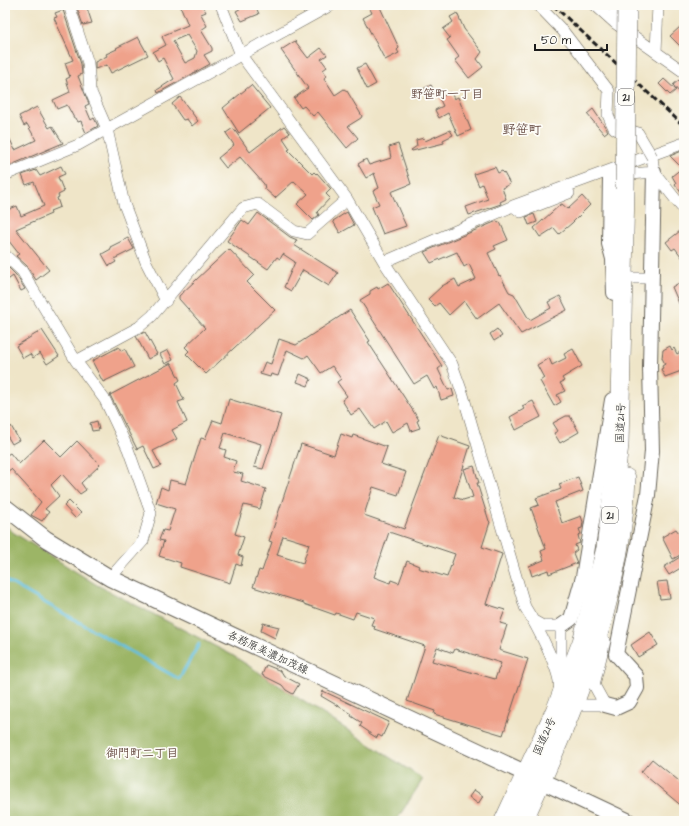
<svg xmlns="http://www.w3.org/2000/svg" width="689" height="826" font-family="'Architects Daughter','Klee One',sans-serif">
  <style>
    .forest { fill: #9cb566; stroke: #5c6841 }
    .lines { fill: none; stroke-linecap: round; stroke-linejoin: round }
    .stream { stroke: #62c0e0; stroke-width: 3 }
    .building { fill: #efa28b; fill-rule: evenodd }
    .minor-casing { stroke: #666258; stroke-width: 12 }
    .tertiary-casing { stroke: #666258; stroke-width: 16 }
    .secondary-casing { stroke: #666258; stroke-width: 18 }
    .trunk-casing { stroke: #666258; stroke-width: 20 }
    .minor { stroke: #fff; stroke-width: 11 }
    .tertiary { stroke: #fff; stroke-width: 14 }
    .secondary { stroke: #fff; stroke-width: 16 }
    .trunk { stroke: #fff; stroke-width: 19 }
    .rail { stroke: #1c1c1c; stroke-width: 3; stroke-dasharray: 6 3; stroke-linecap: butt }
    .minor-bridge-casing { stroke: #666258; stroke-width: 12; stroke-linecap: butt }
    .trunk-bridge-casing { stroke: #666258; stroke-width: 20; stroke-linecap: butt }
    .minor-bridge { stroke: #fff; stroke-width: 11 }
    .trunk-bridge { stroke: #fff; stroke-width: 19 }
    .labels { text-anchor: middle; stroke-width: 3.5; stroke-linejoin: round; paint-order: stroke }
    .shield { fill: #fdfcf7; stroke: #605f5e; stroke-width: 1 }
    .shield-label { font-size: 10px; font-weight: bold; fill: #1c1c1c }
    .street-label { font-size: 11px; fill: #1c1c1c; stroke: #fdfcf7 }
    .neighbourhood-label { font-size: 12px; font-weight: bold; fill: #664b43; stroke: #fdfcf7 }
    .quarter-label { font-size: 13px; font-weight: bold; fill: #664b43; stroke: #fdfcf7 }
  </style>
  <rect width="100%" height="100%" fill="#fdfcf7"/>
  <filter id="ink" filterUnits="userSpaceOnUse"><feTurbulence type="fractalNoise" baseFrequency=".025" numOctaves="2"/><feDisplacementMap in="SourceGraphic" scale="8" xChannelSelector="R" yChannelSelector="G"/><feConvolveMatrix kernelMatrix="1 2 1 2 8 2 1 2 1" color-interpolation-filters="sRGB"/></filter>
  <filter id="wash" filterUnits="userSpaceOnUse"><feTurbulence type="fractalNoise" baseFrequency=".012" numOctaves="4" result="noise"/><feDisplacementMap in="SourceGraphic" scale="16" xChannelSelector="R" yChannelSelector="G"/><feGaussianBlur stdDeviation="0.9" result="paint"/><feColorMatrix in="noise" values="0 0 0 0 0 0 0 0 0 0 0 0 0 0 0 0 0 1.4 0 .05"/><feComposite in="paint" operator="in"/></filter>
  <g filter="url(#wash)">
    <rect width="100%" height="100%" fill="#efe5c8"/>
    <path class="forest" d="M5,525L14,533L97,585L232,655L423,779L396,821H5Z"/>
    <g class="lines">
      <path class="stream" d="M5,580L179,679L199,644"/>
    </g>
    <g id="blocks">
      <path class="building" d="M76,5H86L92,23L83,25Z
        M180,5H202L206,12L201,14L207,26L201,30L212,48V51L204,55L210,64L158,93L157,90L174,79L163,58L158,61L153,52L166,45L162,37L164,35L188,25ZM187,35L197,51L195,58L185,63L173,41Z
        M247,5H255L259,14L242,21L236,11Z
        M368,5H379L399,48L397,50L399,53L385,60L363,18L372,13Z
        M63,10L81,64L82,74L78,76L89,104L85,106L91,120L94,118L98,126L86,133L81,121L78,122L76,118H74L67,105L57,109L53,100L70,92L66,79L70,77L65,63L73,60L54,18L57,17L55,13Z
        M457,13L464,29L482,52L477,59L483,67L469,78L455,60L459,57L447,40L450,38L443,29L453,22L450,17Z
        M680,27L684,32V50L670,36Z
        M138,37L148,55L111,73L107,65L95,69V62L107,56L106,54L117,49L116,48Z
        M295,41L308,58L321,48L327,55L321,59L327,67L323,70L327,76L324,78L335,95L344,89L347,91L362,116L361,118L348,126L358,138L347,148L318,112L313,116L304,106L301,108L294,98L308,88L281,50Z
        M365,64L376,84L367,89L357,68Z
        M664,79L676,90L670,95L659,84Z
        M679,80L684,86V89L680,93L673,85Z
        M251,85L270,108L239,133L223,108Z
        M431,85L435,93L428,97L423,89Z
        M451,92L454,99L458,97L471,130L458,136L448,113L439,118L435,110L443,106L439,98Z
        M180,97L198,121L192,126L187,119L183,120L174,107L172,104Z
        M37,107L49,128L52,126L63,143L11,165L5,154V129L15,150L36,140L27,124L24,126L19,116Z
        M593,109L608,131L604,134L587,114Z
        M284,126L290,133L283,138L289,147L290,149L288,150L312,174L314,172L316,174L317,173L331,189L326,194L330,198L317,212L319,215L313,220L297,204L308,194L294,181L275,198L265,189L264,184L240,157L226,168L218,158L234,145L226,133L233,128L250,152Z
        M450,130L453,135L443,140L444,143L412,151L411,150L417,146L416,140L424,138L425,141Z
        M398,144L411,184L391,192L406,226L383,234L372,207L379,204L373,191L379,188L374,173L366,178L358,164L366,159L369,165L391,158L389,147Z
        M684,150V197L675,184L676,183L672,176L682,168L670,156Z
        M61,166L65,174L58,177L64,192L58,195L59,197L57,198L60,207L50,211L51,214L16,229L49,270L36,280L27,266L16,256L19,254L5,236V211L17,206L21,216L44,206L34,182L26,185L22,175L36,170L40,176Z
        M495,167L498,173L502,171L504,173L510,184L502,188L506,199L500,202L501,204L469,215L466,207L488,199L482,184L479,186L474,174Z
        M582,196L590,205L572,223L559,234L554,228L540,237L534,228L560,205L562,204L568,209Z
        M347,212L354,225L340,233L333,221Z
        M258,213L290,237L297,240L294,245L338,273L329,286L303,270L291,291L284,287L295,262L283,254L280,259L277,257L268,269L227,241L242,220L249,225Z
        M534,214L537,222L529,225L526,217Z
        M497,221L498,223L500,222L508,240L494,246L496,249L488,253L499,276L500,275L509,292L514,294L527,316L530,320L551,308L548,302L560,296L567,310L521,334L499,303L477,319L464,301L449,315L439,303L435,306L428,299L442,286L455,279L459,287L476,279L469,264L464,267L457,252L431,263L424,252Z
        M684,228V260L675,248L672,250L666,242Z
        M128,238L134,249L114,259L116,262L109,266L102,254L111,249L110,247Z
        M229,249L254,275L247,282L275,310L206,374L186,354L189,351L185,347L205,328L179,299V296Z
        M9,268L16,275L25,289L21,291L13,276L5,282V270Z
        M684,280V315L672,287Z
        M388,283L442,366L438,369L448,390L452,389L454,396L441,400L437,387L434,389L427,376L414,384L360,300L370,294V291L377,287L378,289Z
        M350,310L370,341L368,342L387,371L419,420L417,421L420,428L411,431L408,423L392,432L386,421L374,429L360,409L351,415L342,400L347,396L337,382L341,379L332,366L321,373L308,355L304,358L287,350L278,376L271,374L270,377L260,374L265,362L271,364L279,339L296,345Z
        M497,329L502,336L494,341L490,334Z
        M42,330L59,356L47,364L40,353L33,358L30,354L23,358L16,346Z
        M145,332L157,354L148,359L136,336Z
        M670,346L672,350L674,348L677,354L684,350V370L665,377L661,369L663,368L662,366L665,364L662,358L663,350Z
        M119,347L121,351L125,349L134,367L103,382L92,361Z
        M573,349L582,366L562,378L564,381L560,383L565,391L557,395L561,402L554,406L540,381L544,378L537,365L549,358L552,365L566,358L564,354Z
        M168,350L173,360L165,364L160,354Z
        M171,363L180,380L176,383L184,400L178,402L187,422L172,430L177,439L153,451L161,466L154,469L143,446L137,449L110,395Z
        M300,374L311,379L308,386L297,382Z
        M229,399L281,415L263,469L254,467L261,444L225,433L220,448L226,450L224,457L236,461L233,472L243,474L241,481L266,489L260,509L244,505L235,534L244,537L238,555L243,557L241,566L236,564L230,583L180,567L181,563L159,556L164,541L159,540L163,530L168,531L175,509L156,503L161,487L168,490L170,480L186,484L201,438L205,439L213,420L222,423Z
        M533,401L541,417L516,430L510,417L524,409L522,406Z
        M566,416H570L579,432L560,443L554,433L558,431L553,423Z
        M97,421L99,430L92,431L90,423Z
        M11,426L19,440L12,444L5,432V430Z
        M341,434L352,438L353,435L387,447L381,464L406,472L398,495L373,487L364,515L404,529L439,435L470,446L454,497L463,500L473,497L464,469L474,466L479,483H477L489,521L490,522L482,547L502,554L486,604L505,610L500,623L507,625L499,650L528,659L503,735L434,714L435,711L407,701L425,646L374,629L375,626L371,625L374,618L356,612L353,619L336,613L335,615L304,604V603L253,587L259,570L262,571L272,542L269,541L301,444L334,455ZM389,532L455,554L447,577L418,568L419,566L407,561L399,583L391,580L390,583L374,577ZM283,536L309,544L303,563L277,555ZM437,647L453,653L455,649L501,663L495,679L432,661Z
        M44,440L61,457L77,441L100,465L81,483L86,490L80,494L62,474L51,485L59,496L45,509L49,512L42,521L31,515L41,502L11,469L5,473V456L10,453L19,464Z
        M578,477L583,491L555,502L562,523L581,516L583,522L582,528L579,529L581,534L578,535L580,543L575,545L577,550L573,553L577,563L549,574L548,570L532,576L529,566L544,560L541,551L546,549L531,508L539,505L536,498L561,489L559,484Z
        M69,501L81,513L75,518L64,506Z
        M676,529L684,540V553L673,559L662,537Z
        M680,557L684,566L669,575L664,567Z
        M667,581L670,598L660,599L657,582Z
        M263,623L279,627L275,638L261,631Z
        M650,632L658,645L638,657L631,645Z
        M266,665L281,671L284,676L299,684L293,694L286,690L282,685L262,675Z
        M323,691L389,722L382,737L378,735L377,738L369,733V732L360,726L362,723L351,716L352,714L321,696Z
        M652,759L684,785V808L641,772Z
        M474,790L483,796L478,804L469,797Z"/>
    </g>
  </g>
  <g filter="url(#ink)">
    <use href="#blocks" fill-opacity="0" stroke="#666258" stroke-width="1"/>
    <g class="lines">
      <g class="minor-casing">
        <path id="minor" d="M69,5L88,63L90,90L107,129L124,204L146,262L166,301
          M221,5L241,55L347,199L384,262L452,364L463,395L525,607C535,623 563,674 559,690
          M538,5L563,31L609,91L608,115L614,128L619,131H632L638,133L648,150
          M595,5L615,23L684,72
          M615,23V5
          M656,52L658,5
          M652,157L654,172L684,210
          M5,175L78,145L331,5
          M620,175L654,172
          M513,206L521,212L569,193
          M5,255L22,271L76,361L105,400L128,449L151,513L143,541L110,578
          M384,262L513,206L684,143
          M632,278H651
          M76,361L139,327L152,316L243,208L258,204L294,231L307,234L347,199
          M534,621L543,626H561V662L558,671
          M575,705H605
          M605,705L594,685L605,641"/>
      </g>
      <g class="tertiary-casing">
        <path id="tertiary" d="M610,176L609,244L613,259L614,293
          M561,626L571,619L583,577L612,400
          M605,705L616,708L629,702L637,688L636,676L616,654L648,495L652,451L650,367L654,172"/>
      </g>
      <g class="secondary-casing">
        <path id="secondary" d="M5,507L46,539L110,578L627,821"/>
      </g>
      <g class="trunk-casing">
        <path id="trunk" d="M504,821L556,709L582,642L606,548L619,445L625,189
          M523,821C574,710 621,602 626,478"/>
      </g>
      <use href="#minor" class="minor"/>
      <use href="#tertiary" class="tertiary"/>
      <use href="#secondary" class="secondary"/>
      <use href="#trunk" class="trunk"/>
      <path class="rail" d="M553,5L684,126"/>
      <g class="minor-bridge-casing">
        <path id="minor-bridge" d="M648,150L652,157"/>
      </g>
      <g class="trunk-bridge-casing">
        <path id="trunk-bridge" d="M625,189L627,5"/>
      </g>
      <use href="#minor-bridge" class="minor-bridge"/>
      <use href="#trunk-bridge" class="trunk-bridge"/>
    </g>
  </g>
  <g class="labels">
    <g class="shield">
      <rect x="618" y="89" width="16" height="16" rx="3"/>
      <rect x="602" y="507" width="16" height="16" rx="3"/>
    </g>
    <g class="shield-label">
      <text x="626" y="101">21</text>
      <text x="610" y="519">21</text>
    </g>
    <g class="street-label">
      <text transform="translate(620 423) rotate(-88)" y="4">国道21号</text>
      <text transform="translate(268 652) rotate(25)" y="4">各務原美濃加茂線</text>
      <text transform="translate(544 736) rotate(-66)" y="4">国道21号</text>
    </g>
    <g class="neighbourhood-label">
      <text x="447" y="98">野笹町一丁目</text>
      <text x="142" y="757">御門町二丁目</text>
    </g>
    <g class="quarter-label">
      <text x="522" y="134">野笹町</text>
    </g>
  </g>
  <rect width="689" height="826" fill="none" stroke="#fdfcf7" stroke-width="20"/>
  <path d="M535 44v6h72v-6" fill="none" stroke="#1c1c1c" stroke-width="2"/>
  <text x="541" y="44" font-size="12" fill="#1c1c1c" stroke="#fdfcf7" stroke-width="3" paint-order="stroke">50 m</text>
</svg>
